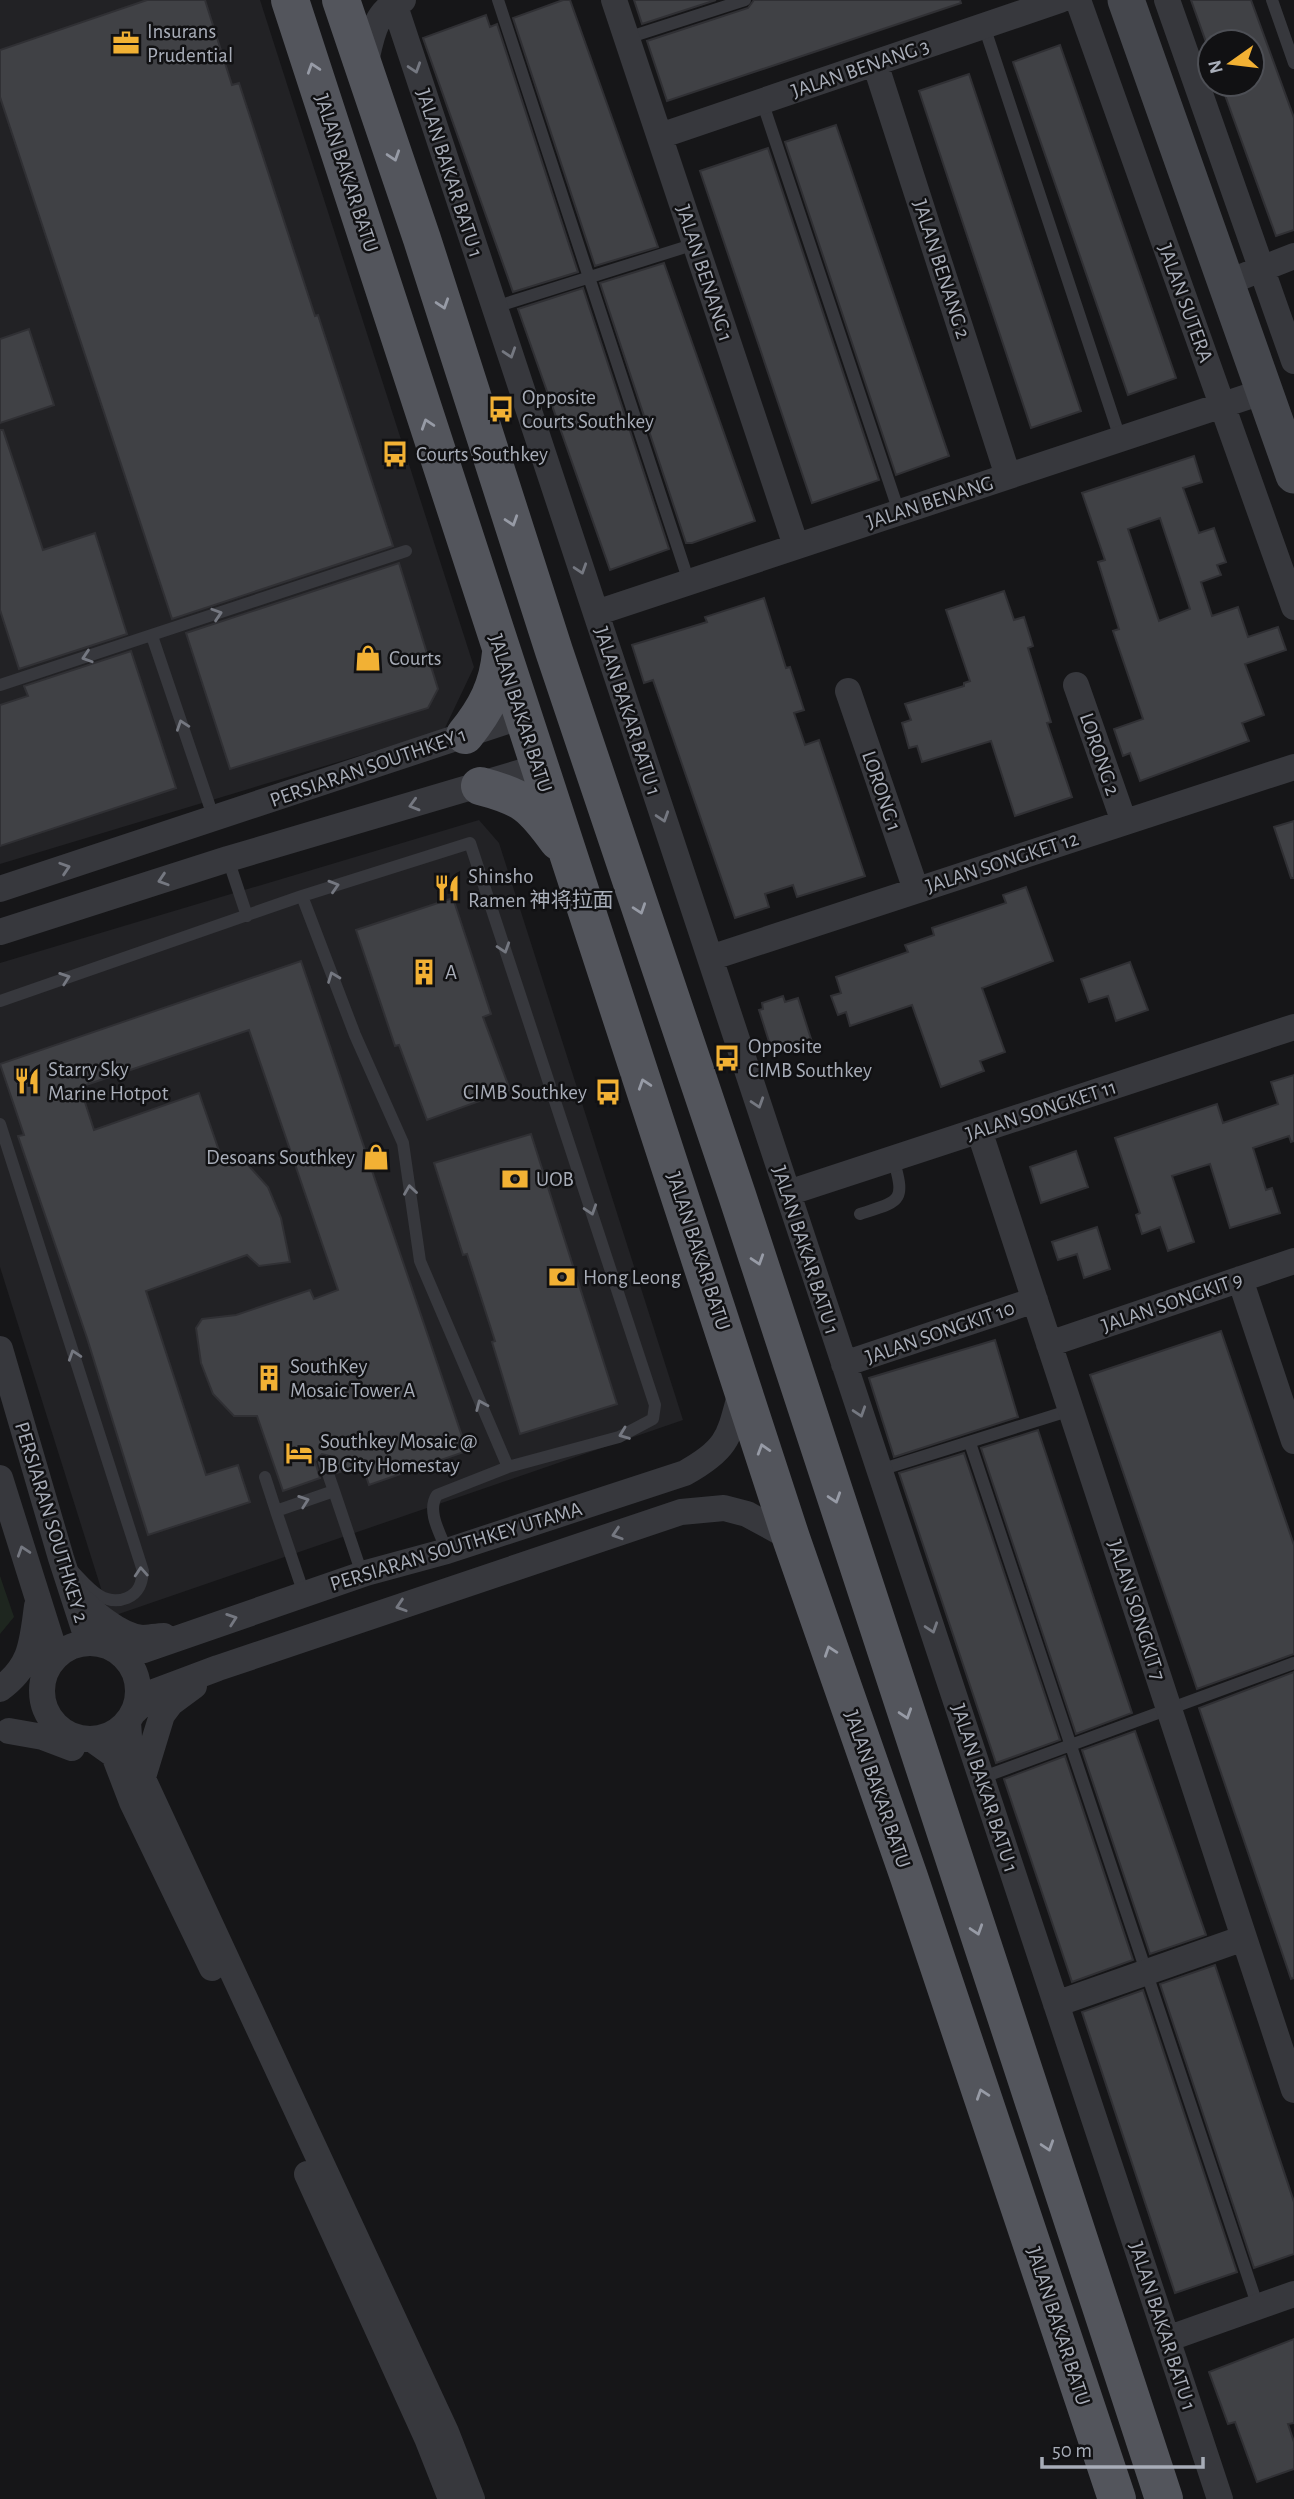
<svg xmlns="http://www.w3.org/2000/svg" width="1294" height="2499" font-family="'Alegreya Sans','Noto Sans SC',sans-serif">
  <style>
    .built { fill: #222225 }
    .green { fill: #1e261f }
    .building { fill: #404145; stroke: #303034; stroke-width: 2; fill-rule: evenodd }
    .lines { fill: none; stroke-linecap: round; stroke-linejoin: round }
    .lane { stroke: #37383d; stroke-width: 12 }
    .street { stroke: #37383d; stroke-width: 26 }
    .secondary { stroke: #45474d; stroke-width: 37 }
    .primary { stroke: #53555c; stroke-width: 38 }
    .oneway { stroke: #979ba6 }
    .oneway2 { stroke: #757881 }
    .labels { text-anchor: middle; stroke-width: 5; stroke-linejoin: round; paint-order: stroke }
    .poi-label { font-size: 21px; fill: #a8adb8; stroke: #111113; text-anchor: start }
    .street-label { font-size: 21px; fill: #a8adb8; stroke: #111113 }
  </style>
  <rect width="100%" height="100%" fill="#161618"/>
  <path class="built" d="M0,0H260L474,667L444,730L0,864Z
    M479,820L499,843L683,1420L110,1617L0,1267V963Z"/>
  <path class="green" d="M0,1576L14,1617L0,1634Z"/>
  <path class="building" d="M147,0H205L232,85L239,83L315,316L318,315L393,546L172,619L0,97V50Z
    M563,0H570L658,247L595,266L513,18Z
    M634,0H716L642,24Z
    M754,0H960L961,3L667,101L647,41L748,8Z
    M1191,0H1251L1294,118V230L1276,236L1221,84H1252V42H1206Z
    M486,15L490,27L497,24L578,272L513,292L423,38Z
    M1060,45L1176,378L1128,395L1013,62Z
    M969,74L1081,411L1031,428L919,91Z
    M836,125L949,456L896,475L785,142Z
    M768,148L879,480L812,503L700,171Z
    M664,263L755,521L692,543H686L600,283Z
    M583,288L669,549L610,570L518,309Z
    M29,329L54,405L0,423V339Z
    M0,430H3L43,550L95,533L127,634L19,669L0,610Z
    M1194,456L1202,482L1183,488L1199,533L1214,528L1226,562L1217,565L1221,575L1201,582L1212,616L1238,607L1248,637L1278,627L1286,650L1245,664L1264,715L1242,723L1249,741L1140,781L1130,753L1123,756L1114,729L1143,719L1113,631L1119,629L1098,562L1105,560L1082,493ZM1160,518L1190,609L1159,621L1128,529Z
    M399,563L438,689L428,708L230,769L186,633Z
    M1004,591L1014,620L1024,617L1033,646L1028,648L1051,722L1047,723L1072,797L1015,816L991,741L922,762L917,746L909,748L902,723L911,720L905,704L964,686V683L970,681L946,610Z
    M764,598L786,668L790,667L804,710L794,713L805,745L819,740L865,876L797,897L793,885L765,894L769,907L735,918L653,680L644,683L632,645L707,622L705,617Z
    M131,651L176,788L0,846V705L28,696L24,686Z
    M1294,821V878H1291L1274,827Z
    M1026,887L1053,961L982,988L1005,1052L980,1061L984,1071L941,1087L912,1005L850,1026L846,1012L838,1015L831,996L841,993L836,977L908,952L905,945L934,935L932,928L1006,903L1003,895Z
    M453,898L491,1014L483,1017L510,1090L427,1120L399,1045L395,1046L356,930Z
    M301,961L467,1451L369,1485L362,1464L337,1473L330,1456L322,1454L315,1461L320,1478L283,1491L257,1416H234L213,1394L201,1363L196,1328L202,1319L236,1315L310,1290L314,1299L338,1290L249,1030L80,1087L94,1130L199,1093L224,1165H248L268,1187L281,1218L290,1262L259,1266L247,1255L146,1291L206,1475L238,1465L250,1502L148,1535L87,1338L18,1136L24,1135L0,1064Z
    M1130,962L1148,1010L1116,1021L1108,996L1089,1002L1081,979Z
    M783,996L785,1002L798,998L812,1042L773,1054L759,1010L763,1009L762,1003Z
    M1294,1075V1141L1291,1142L1289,1136L1253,1148L1266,1190L1272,1188L1280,1213L1230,1228L1210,1164L1172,1176L1194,1242L1168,1251L1160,1227L1142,1234L1136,1215L1140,1213L1115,1138L1217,1104L1223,1123L1278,1104L1271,1082Z
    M531,1134L617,1404L520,1434L492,1342L495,1341L467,1254L463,1255L434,1163Z
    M1076,1151L1088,1187L1041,1203L1030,1167Z
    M1097,1227L1110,1269L1084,1278L1077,1254L1058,1260L1052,1242Z
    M1221,1331L1294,1545V1654L1197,1689L1090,1375Z
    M995,1340L1018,1417L894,1457L869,1378Z
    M1038,1430L1132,1713L1076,1734L981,1448Z
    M964,1453L1060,1740L996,1763L899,1473Z
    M1294,1672V1978L1291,1979L1199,1708Z
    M1135,1731L1206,1935L1150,1954L1082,1750Z
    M1065,1756L1133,1960L1072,1982L1004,1779Z
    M1215,1965L1294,2202V2254L1254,2268L1160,1984Z
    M1143,1990L1237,2272L1175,2293L1082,2012Z
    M1294,2339V2423L1288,2424L1294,2442V2469L1257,2482L1235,2422L1228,2424L1209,2372Z"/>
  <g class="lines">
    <path class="lane" d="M498,0L689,582
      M1272,0L1294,63
      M984,26L1120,438
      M627,38L745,0
      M762,101L899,512
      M495,307L695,244
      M152,636L214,819
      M0,685L406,551
      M228,859L247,916
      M302,896L355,1035L403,1143L420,1261L508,1467
      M0,1001L302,896L470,843L655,1405L653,1419L619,1437L508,1467L437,1495C426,1511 441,1535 447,1551
      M0,1124L143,1571C142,1583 139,1593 127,1598C102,1608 86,1584 71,1569
      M860,1214C901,1201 906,1202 893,1158
      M970,1443L1258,2307
      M324,1462L334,1491
      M880,1470L1071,1410
      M265,1477L276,1511
      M304,1594L276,1511L334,1491L362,1574
      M981,1778L1294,1663"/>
    <path class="street" d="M393,0L1220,2499
      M614,0L796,546
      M1078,0L1294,607
      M1167,0L1294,361
      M875,63L1008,476
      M365,66C371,40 374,9 403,0
      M660,136L1060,0
      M1226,283L1294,256
      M596,613L1265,391
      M1076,685L1124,822
      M848,691L916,890
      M0,889L522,716
      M0,932L228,859L539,767
      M710,958L1294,767
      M979,1130L1294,2090
      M788,1193L1294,1027
      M1240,1279L1294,1441
      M1049,1344L1294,1261
      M0,1349L61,1558L84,1629L106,1645
      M844,1364L1035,1300
      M0,1478L51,1640L50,1664
      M76,1596C92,1611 119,1636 142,1638C149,1638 157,1636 164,1636
      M42 1691a48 48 0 1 1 96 0a48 48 0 1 1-96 0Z
      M120,1653L144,1650L366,1573L447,1551L685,1473C730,1448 729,1436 742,1388
      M0,1689C32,1666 32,1642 37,1606
      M135,1711L154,1692L218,1668L681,1512L724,1508L747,1514L791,1538
      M128,1722L130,1751L446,2432L472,2499
      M9,1731L43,1737L72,1748
      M93,1740L114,1755L132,1802L212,1968
      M143,1777L162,1715L171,1703L194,1686
      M1056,2004L1244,1938
      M307,2174L427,2438L451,2499
      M1167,2339L1294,2294"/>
    <path class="secondary" d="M1126,0L1294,475"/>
    <path class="primary" d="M290,0L791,1538L909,1877L1117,2499
      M341,0L422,239L554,651L737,1195L1164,2499
      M465,735C486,709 498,686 501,653
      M480,786C523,797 532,805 558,841"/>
  </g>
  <defs><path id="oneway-chevron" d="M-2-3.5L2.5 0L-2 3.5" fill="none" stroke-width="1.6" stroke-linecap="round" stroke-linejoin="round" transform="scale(1.75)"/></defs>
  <g class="oneway">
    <use href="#oneway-chevron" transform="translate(313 68) rotate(-108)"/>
    <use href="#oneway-chevron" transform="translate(394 156) rotate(72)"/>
    <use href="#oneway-chevron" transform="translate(443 304) rotate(72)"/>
    <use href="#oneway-chevron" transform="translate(427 424) rotate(-108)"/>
    <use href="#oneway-chevron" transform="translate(512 521) rotate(72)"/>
    <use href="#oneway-chevron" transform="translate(640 909) rotate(71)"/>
    <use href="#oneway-chevron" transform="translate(644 1084) rotate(-108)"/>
    <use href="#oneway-chevron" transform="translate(758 1260) rotate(72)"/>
    <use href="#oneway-chevron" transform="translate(763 1449) rotate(-107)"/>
    <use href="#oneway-chevron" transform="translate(835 1498) rotate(72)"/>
    <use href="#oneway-chevron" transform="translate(830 1651) rotate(-109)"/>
    <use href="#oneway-chevron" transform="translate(906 1714) rotate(72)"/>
    <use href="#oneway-chevron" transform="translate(977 1930) rotate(72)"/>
    <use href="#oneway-chevron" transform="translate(982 2094) rotate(-109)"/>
    <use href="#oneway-chevron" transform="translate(1048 2146) rotate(72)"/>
  </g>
  <g class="oneway2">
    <use href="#oneway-chevron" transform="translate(415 68) rotate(72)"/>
    <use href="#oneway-chevron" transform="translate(510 353) rotate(72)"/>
    <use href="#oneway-chevron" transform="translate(581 569) rotate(72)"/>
    <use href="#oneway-chevron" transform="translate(217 614) rotate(-18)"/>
    <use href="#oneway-chevron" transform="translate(87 657) rotate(162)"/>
    <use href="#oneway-chevron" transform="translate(182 725) rotate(-109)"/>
    <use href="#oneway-chevron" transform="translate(414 805) rotate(164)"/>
    <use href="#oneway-chevron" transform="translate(663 817) rotate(72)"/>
    <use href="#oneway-chevron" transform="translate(65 868) rotate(-18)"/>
    <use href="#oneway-chevron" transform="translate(163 880) rotate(162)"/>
    <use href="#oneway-chevron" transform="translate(334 886) rotate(-17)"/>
    <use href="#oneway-chevron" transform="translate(504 948) rotate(72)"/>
    <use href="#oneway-chevron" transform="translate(333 977) rotate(-111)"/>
    <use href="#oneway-chevron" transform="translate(65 978) rotate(-19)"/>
    <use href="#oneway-chevron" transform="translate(758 1103) rotate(72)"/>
    <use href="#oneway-chevron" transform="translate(410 1190) rotate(-98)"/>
    <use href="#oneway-chevron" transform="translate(591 1210) rotate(72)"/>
    <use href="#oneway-chevron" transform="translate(74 1355) rotate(-108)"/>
    <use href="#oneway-chevron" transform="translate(481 1405) rotate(-113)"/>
    <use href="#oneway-chevron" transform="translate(860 1412) rotate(72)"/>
    <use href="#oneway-chevron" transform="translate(624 1434) rotate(159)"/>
    <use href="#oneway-chevron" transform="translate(304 1501) rotate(-19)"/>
    <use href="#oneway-chevron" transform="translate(617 1534) rotate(162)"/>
    <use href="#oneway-chevron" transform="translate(23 1551) rotate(-108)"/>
    <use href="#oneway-chevron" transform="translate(141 1572) rotate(-94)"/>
    <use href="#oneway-chevron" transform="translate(401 1606) rotate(162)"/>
    <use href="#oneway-chevron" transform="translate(232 1619) rotate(-19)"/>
    <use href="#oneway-chevron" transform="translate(932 1628) rotate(72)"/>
  </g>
  <defs>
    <g id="office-bare" transform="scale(2.1)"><path d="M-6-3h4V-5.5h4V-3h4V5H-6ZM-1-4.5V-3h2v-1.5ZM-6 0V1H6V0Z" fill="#f2b134" stroke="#111113" stroke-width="2.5" paint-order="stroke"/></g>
    <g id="bus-bare" transform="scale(2.1)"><path d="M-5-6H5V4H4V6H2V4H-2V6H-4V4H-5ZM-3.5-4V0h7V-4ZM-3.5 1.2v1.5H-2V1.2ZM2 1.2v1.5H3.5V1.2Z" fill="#f2b134" stroke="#111113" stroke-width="2.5" paint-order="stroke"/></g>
    <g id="shop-bare" transform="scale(2.1)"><path d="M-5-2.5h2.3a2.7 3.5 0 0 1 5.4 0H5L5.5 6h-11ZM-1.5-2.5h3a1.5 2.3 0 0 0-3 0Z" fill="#f2b134" stroke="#111113" stroke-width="2.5" paint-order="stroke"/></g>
    <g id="restaurant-bare" transform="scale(2.1)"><path d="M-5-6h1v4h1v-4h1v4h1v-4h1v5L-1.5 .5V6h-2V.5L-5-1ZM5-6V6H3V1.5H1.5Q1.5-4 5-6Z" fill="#f2b134" stroke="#111113" stroke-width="2.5" paint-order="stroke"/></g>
    <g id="building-bare" transform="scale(2.1)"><path d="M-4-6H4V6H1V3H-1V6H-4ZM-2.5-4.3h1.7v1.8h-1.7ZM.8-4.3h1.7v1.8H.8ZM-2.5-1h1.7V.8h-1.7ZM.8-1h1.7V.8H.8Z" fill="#f2b134" stroke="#111113" stroke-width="2.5" paint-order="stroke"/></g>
    <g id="bank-bare" transform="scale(2.1)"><path d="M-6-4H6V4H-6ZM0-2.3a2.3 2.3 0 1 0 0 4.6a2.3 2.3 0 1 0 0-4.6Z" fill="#f2b134" stroke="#111113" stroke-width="2.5" paint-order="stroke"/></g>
    <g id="hotel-bare" transform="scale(2.1)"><path d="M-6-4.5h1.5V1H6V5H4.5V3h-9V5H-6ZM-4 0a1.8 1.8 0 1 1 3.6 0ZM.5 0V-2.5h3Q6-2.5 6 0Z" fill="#f2b134" stroke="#111113" stroke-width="2.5" paint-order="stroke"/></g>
  </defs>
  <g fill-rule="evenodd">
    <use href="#office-bare" x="126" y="43"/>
    <use href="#bus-bare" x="501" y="409"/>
    <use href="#bus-bare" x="395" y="454"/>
    <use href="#shop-bare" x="368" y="658"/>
    <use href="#restaurant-bare" x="447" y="888"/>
    <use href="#building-bare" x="424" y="972"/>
    <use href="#bus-bare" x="727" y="1058"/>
    <use href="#restaurant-bare" x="27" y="1081"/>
    <use href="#bus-bare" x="608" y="1092"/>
    <use href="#shop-bare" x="376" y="1157"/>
    <use href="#bank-bare" x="515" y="1179"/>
    <use href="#bank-bare" x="562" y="1277"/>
    <use href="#building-bare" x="269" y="1378"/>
    <use href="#hotel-bare" x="299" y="1453"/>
  </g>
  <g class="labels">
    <g class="poi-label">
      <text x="147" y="38">Insurans<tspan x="147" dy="24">Prudential</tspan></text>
      <text x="522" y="404">Opposite<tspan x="522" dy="24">Courts Southkey</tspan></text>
      <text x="416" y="461">Courts Southkey</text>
      <text x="389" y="665">Courts</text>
      <text x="468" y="883">Shinsho<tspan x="468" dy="24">Ramen 神将拉面</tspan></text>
      <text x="445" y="979">A</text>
      <text x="748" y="1053">Opposite<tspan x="748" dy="24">CIMB Southkey</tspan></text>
      <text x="48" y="1076">Starry Sky<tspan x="48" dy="24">Marine Hotpot</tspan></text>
      <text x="587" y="1099" text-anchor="end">CIMB Southkey</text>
      <text x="355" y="1164" text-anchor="end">Desoans Southkey</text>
      <text x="536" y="1186">UOB</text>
      <text x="583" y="1284">Hong Leong</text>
      <text x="290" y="1373">SouthKey<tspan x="290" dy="24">Mosaic Tower A</tspan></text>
      <text x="320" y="1448">Southkey Mosaic @<tspan x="320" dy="24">JB City Homestay</tspan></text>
    </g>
    <g class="street-label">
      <text transform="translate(860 68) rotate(-19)" y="7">JALAN BENANG 3</text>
      <text transform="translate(347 173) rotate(72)" y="7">JALAN BAKAR BATU</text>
      <text transform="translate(450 173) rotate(72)" y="7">JALAN BAKAR BATU 1</text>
      <text transform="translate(942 269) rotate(72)" y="7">JALAN BENANG 2</text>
      <text transform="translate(705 273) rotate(72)" y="7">JALAN BENANG 1</text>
      <text transform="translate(1186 303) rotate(70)" y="7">JALAN SUTERA</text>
      <text transform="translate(930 502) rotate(-18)" y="7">JALAN BENANG</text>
      <text transform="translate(628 711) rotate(72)" y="7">JALAN BAKAR BATU 1</text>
      <text transform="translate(521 713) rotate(72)" y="7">JALAN BAKAR BATU</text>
      <text transform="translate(1100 754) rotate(71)" y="7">LORONG 2</text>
      <text transform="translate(368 767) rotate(-19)" y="7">PERSIARAN SOUTHKEY 1</text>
      <text transform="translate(882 791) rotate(71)" y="7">LORONG 1</text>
      <text transform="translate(1002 862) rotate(-18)" y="7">JALAN SONGKET 12</text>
      <text transform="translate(1041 1110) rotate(-18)" y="7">JALAN SONGKET 11</text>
      <text transform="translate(806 1250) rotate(72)" y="7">JALAN BAKAR BATU 1</text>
      <text transform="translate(699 1251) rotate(72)" y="7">JALAN BAKAR BATU</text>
      <text transform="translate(1172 1302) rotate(-19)" y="7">JALAN SONGKIT 9</text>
      <text transform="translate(940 1332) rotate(-19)" y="7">JALAN SONGKIT 10</text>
      <text transform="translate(52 1522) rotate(73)" y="7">PERSIARAN SOUTHKEY 2</text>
      <text transform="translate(456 1546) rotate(-17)" y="7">PERSIARAN SOUTHKEY UTAMA</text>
      <text transform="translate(1137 1610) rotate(72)" y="7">JALAN SONGKIT 7</text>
      <text transform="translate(985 1788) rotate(72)" y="7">JALAN BAKAR BATU 1</text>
      <text transform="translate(878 1789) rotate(71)" y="7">JALAN BAKAR BATU</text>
      <text transform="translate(1059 2326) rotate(72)" y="7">JALAN BAKAR BATU</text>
      <text transform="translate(1163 2326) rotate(72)" y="7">JALAN BAKAR BATU 1</text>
    </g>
  </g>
  <g transform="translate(1231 63) rotate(256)"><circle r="33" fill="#111113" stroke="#4d4f55" stroke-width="2"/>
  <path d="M0-5L12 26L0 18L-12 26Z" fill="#f2b134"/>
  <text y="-10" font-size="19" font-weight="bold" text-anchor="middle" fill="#a8adb8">N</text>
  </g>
  <path d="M1042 2457v10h161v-10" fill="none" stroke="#a8adb8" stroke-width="3.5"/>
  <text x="1052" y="2457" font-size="21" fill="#a8adb8" stroke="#111113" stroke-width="5" paint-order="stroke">50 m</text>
</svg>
